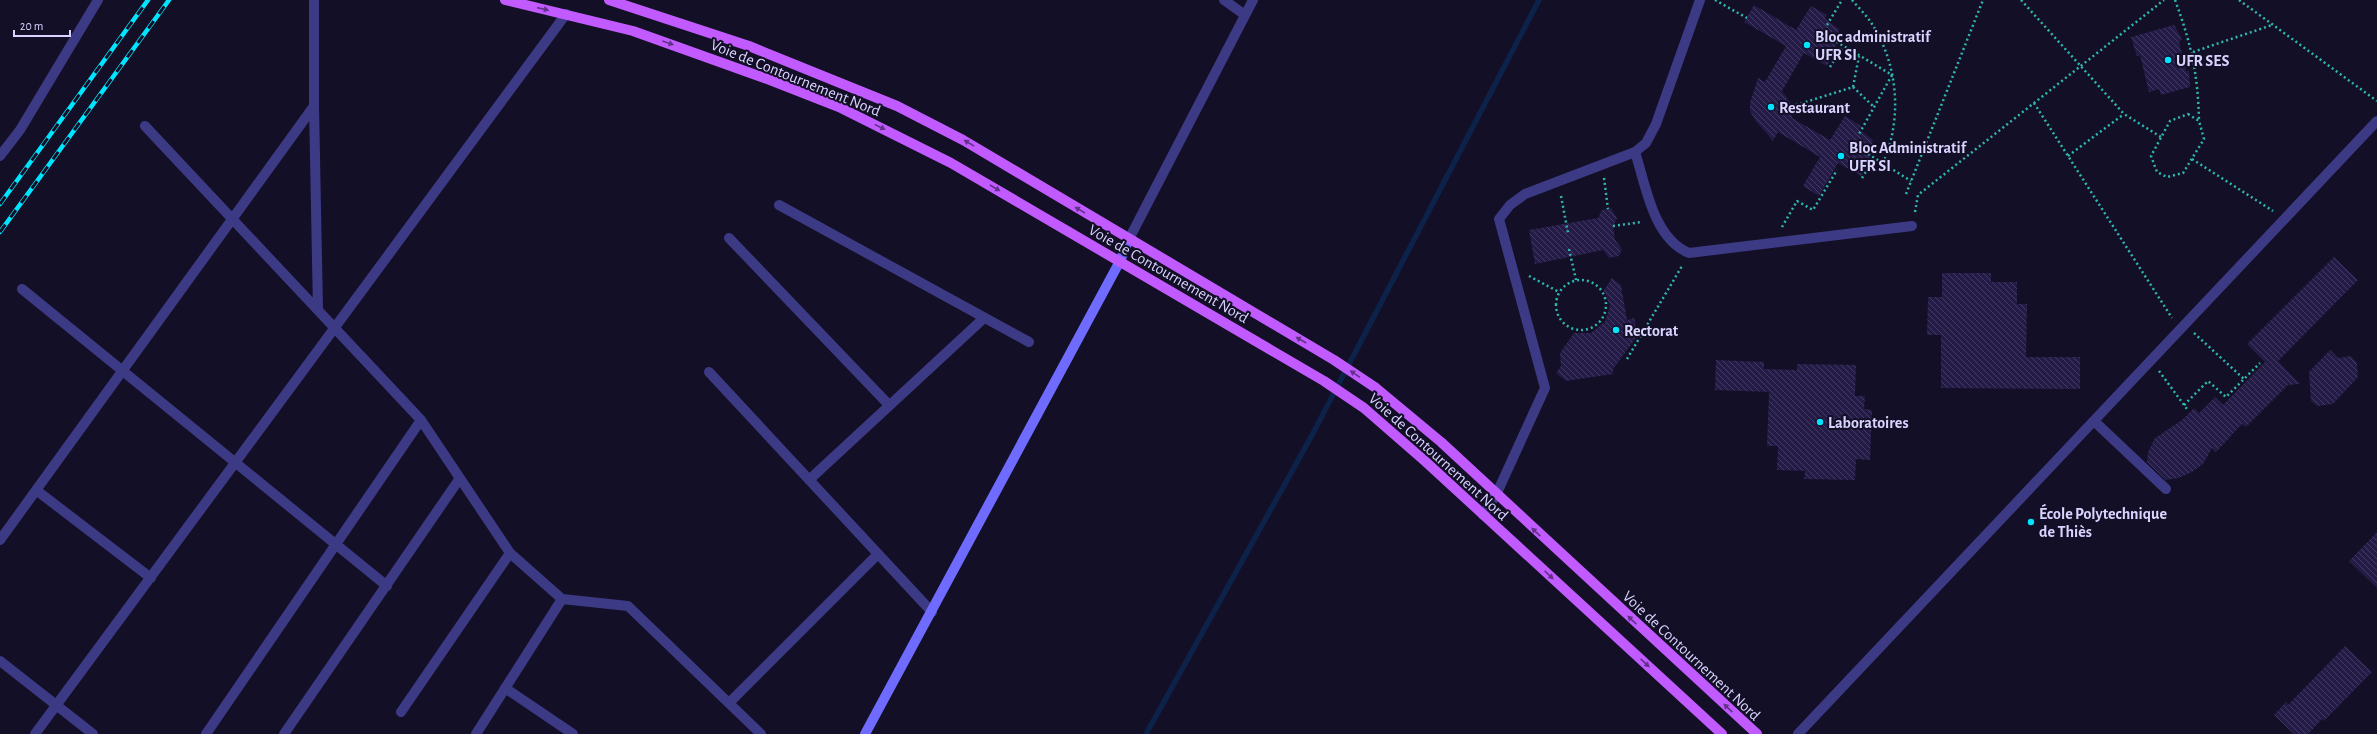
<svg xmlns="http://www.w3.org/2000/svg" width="2377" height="734" font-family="'Alegreya Sans',sans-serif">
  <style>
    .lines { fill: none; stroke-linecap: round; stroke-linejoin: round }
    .stream { stroke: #0c2248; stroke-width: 5.5 }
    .building { fill: url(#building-back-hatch) }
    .path { stroke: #2fb8b0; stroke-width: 2.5; stroke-dasharray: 2 3; stroke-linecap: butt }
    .street { stroke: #3d3a85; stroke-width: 10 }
    .secondary { stroke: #6f6bff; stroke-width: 10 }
    .primary { stroke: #c25bff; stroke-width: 10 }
    .rail-casing { stroke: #00e5ff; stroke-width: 4.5 }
    .rail { stroke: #130f26; stroke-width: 3; stroke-dasharray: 9; stroke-linecap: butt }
    .oneway { fill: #623188 }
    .poi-dot { fill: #00e5ff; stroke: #130f26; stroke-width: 1.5 }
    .labels { text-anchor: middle; stroke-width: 4; stroke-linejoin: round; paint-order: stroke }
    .poi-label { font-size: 16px; font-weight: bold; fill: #d9d4ff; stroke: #130f26; text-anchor: start }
    .street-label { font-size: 16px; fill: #d9d4ff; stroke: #130f26 }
  </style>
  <defs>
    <pattern id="building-back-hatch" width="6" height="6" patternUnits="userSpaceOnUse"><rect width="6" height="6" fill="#241b47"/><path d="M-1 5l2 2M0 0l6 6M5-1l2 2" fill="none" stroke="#433b63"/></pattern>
  </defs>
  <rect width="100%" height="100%" fill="#130f26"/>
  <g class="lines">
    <path class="stream" d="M1146,734L1311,437L1539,0"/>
  </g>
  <path class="building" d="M1754,5L1796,30L1811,6L1827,15L1825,19L1839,29L1834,54L1827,66L1804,53L1782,91L1791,103L1792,118L1830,140L1845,116L1861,126L1859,129L1873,140L1869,162L1861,176L1838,163L1819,196L1803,186L1820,157L1778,132L1773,141L1755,120L1750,111V103L1758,78L1765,82L1786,46L1744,22Z
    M2174,25L2182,39L2179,42L2186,71H2189L2190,87L2161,95L2159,89L2149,92L2140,55L2137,56L2131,37Z
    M1611,208L1617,218L1613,226L1615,240L1622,249L1619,256L1609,258L1603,250L1535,264L1529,230L1598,218L1602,210Z
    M2334,257L2358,280L2278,361L2300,384L2288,385L2246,427L2242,424L2216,452L2212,448L2203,464L2192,472L2179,478L2166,480L2147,462L2148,452L2155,438L2182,420L2194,408L2199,413L2215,397L2223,405L2265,362L2247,344Z
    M1942,273H1991V282H2017V304H2027L2026,357H2080V389L1941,388V335H1927L1928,297H1942Z
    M1612,278L1621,285L1627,320L1634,318L1638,335L1613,369V374L1566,381L1556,373L1561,366L1560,353L1574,333H1591L1605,322L1610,306L1604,290Z
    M2330,350L2338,358L2351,356L2357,363L2358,377L2333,404L2317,406L2311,401L2309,372Z
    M1716,360L1764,362V369L1797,370V364L1856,365L1855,396H1865L1864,409L1872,410L1870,460L1856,459L1855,480L1804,479L1805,471L1777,470L1778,446H1767L1769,392L1715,390Z
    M2377,532V588L2349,561Z
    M2345,646L2372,672L2324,721L2322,719L2308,734H2294L2274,715L2286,702L2288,705Z"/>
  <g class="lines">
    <path class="path" d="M1715,0L1747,18
      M1852,0C1858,7 1865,14 1870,21C1898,62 1903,118 1883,163
      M2021,0L2124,114L2161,137
      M2175,0C2191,43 2198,74 2199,121
      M2239,0L2377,101
      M1827,25L1842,0
      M1832,39L1892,75L1859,134
      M2193,52L2272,25
      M1830,67L1843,46
      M1853,87L1859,56
      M1853,87L1874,107
      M2034,103L2172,318
      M1796,105L1853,87
      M2188,114L2199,121L2204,139L2183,173L2167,177L2157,172L2151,156L2170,121Z
      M1868,154L1911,181
      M2068,156L2124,114
      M2192,159L2273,211
      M1604,178L1608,209
      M1862,178L1874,158
      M1906,194L1983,0
      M1561,196L1568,233
      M1915,212L1918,195L2164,0
      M1613,226L1642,222
      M1782,227L1797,201L1813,210L1837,170
      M1569,249L1576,280
      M1529,276L1559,292
      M1556 305a25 25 0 1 1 50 0a25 25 0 1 1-50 0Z
      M2194,333L2244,379
      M1627,359L1682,266
      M2159,371L2187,409
      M2184,405L2208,381L2226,397L2260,363"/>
    <path class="street" d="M314,0V106L318,310
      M1224,0L1245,15
      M145,126L421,420L510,553L562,599L628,606L761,734
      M1635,152C1646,186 1653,238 1689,253L1912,226
      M0,156L20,130L98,0
      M779,205L1029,342
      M729,238L889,405
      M1129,239L1253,0
      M22,289L387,586
      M709,372L932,612
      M2094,421L2166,489
      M809,480L984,318
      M36,490L151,578
      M1483,515L1496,495L1545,388L1499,219L1510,205L1525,194L1635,152L1646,143L1656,124L1700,0
      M0,540L314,106
      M0,661L93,734
      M505,688L573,734
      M729,703L878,554
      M401,712L510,553
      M35,734L566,14
      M206,734L421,420
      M284,734L460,478
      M476,734L562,599
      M1798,734L2377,121"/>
    <path class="secondary" d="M865,734L1120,261L1129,239"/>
    <path class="primary" d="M505,0L633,31L770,80L839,107L951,163L1324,381L1364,408L1426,462L1722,734
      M609,0L749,46L897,106L963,140L1334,360L1376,388L1441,442L1757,734"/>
    <g class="rail-casing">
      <path id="rail" d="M0,204L148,0
        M0,232L169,0"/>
    </g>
    <use href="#rail" class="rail"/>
  </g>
  <defs><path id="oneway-solid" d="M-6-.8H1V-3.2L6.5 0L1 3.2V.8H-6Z"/></defs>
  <g class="oneway">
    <use href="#oneway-solid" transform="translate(543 9) rotate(13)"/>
    <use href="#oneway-solid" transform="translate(668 43) rotate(19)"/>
    <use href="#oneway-solid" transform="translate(880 127) rotate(26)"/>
    <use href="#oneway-solid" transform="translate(969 143) rotate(-149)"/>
    <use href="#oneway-solid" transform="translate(995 188) rotate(30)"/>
    <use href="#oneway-solid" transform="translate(1080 210) rotate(-149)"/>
    <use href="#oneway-solid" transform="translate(1301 340) rotate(-150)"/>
    <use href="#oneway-solid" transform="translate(1355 374) rotate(-146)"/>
    <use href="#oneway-solid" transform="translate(1536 532) rotate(-137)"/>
    <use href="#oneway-solid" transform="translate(1549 575) rotate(43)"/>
    <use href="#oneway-solid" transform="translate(1632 620) rotate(-137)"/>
    <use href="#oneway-solid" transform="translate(1645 663) rotate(43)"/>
    <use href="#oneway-solid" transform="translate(1728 708) rotate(-137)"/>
  </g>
  <g class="poi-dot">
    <circle cx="1807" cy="45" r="4"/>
    <circle cx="2168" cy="60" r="4"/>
    <circle cx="1771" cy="107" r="4"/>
    <circle cx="1841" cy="156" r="4"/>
    <circle cx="1616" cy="330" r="4"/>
    <circle cx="1820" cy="422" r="4"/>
    <circle cx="2031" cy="522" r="4"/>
  </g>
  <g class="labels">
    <g class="poi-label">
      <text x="1815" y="42">Bloc administratif<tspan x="1815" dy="18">UFR SI</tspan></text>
      <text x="2176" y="66">UFR SES</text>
      <text x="1779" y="113">Restaurant</text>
      <text x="1849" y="153">Bloc Administratif<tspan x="1849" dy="18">UFR SI</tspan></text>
      <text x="1624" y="336">Rectorat</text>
      <text x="1828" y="428">Laboratoires</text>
      <text x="2039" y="519">École Polytechnique<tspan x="2039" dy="18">de Thiès</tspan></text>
    </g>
    <g class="street-label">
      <text transform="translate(796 77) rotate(22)" y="6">Voie de Contournement Nord</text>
      <text transform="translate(1169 273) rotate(30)" y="6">Voie de Contournement Nord</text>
      <text transform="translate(1439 456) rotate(42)" y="6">Voie de Contournement Nord</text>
      <text transform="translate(1692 655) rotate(43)" y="6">Voie de Contournement Nord</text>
    </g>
  </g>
  <path d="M14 30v6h56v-6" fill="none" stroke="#d9d4ff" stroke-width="2"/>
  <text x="20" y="30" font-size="12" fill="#d9d4ff" stroke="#130f26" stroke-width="3" paint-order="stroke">20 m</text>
</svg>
